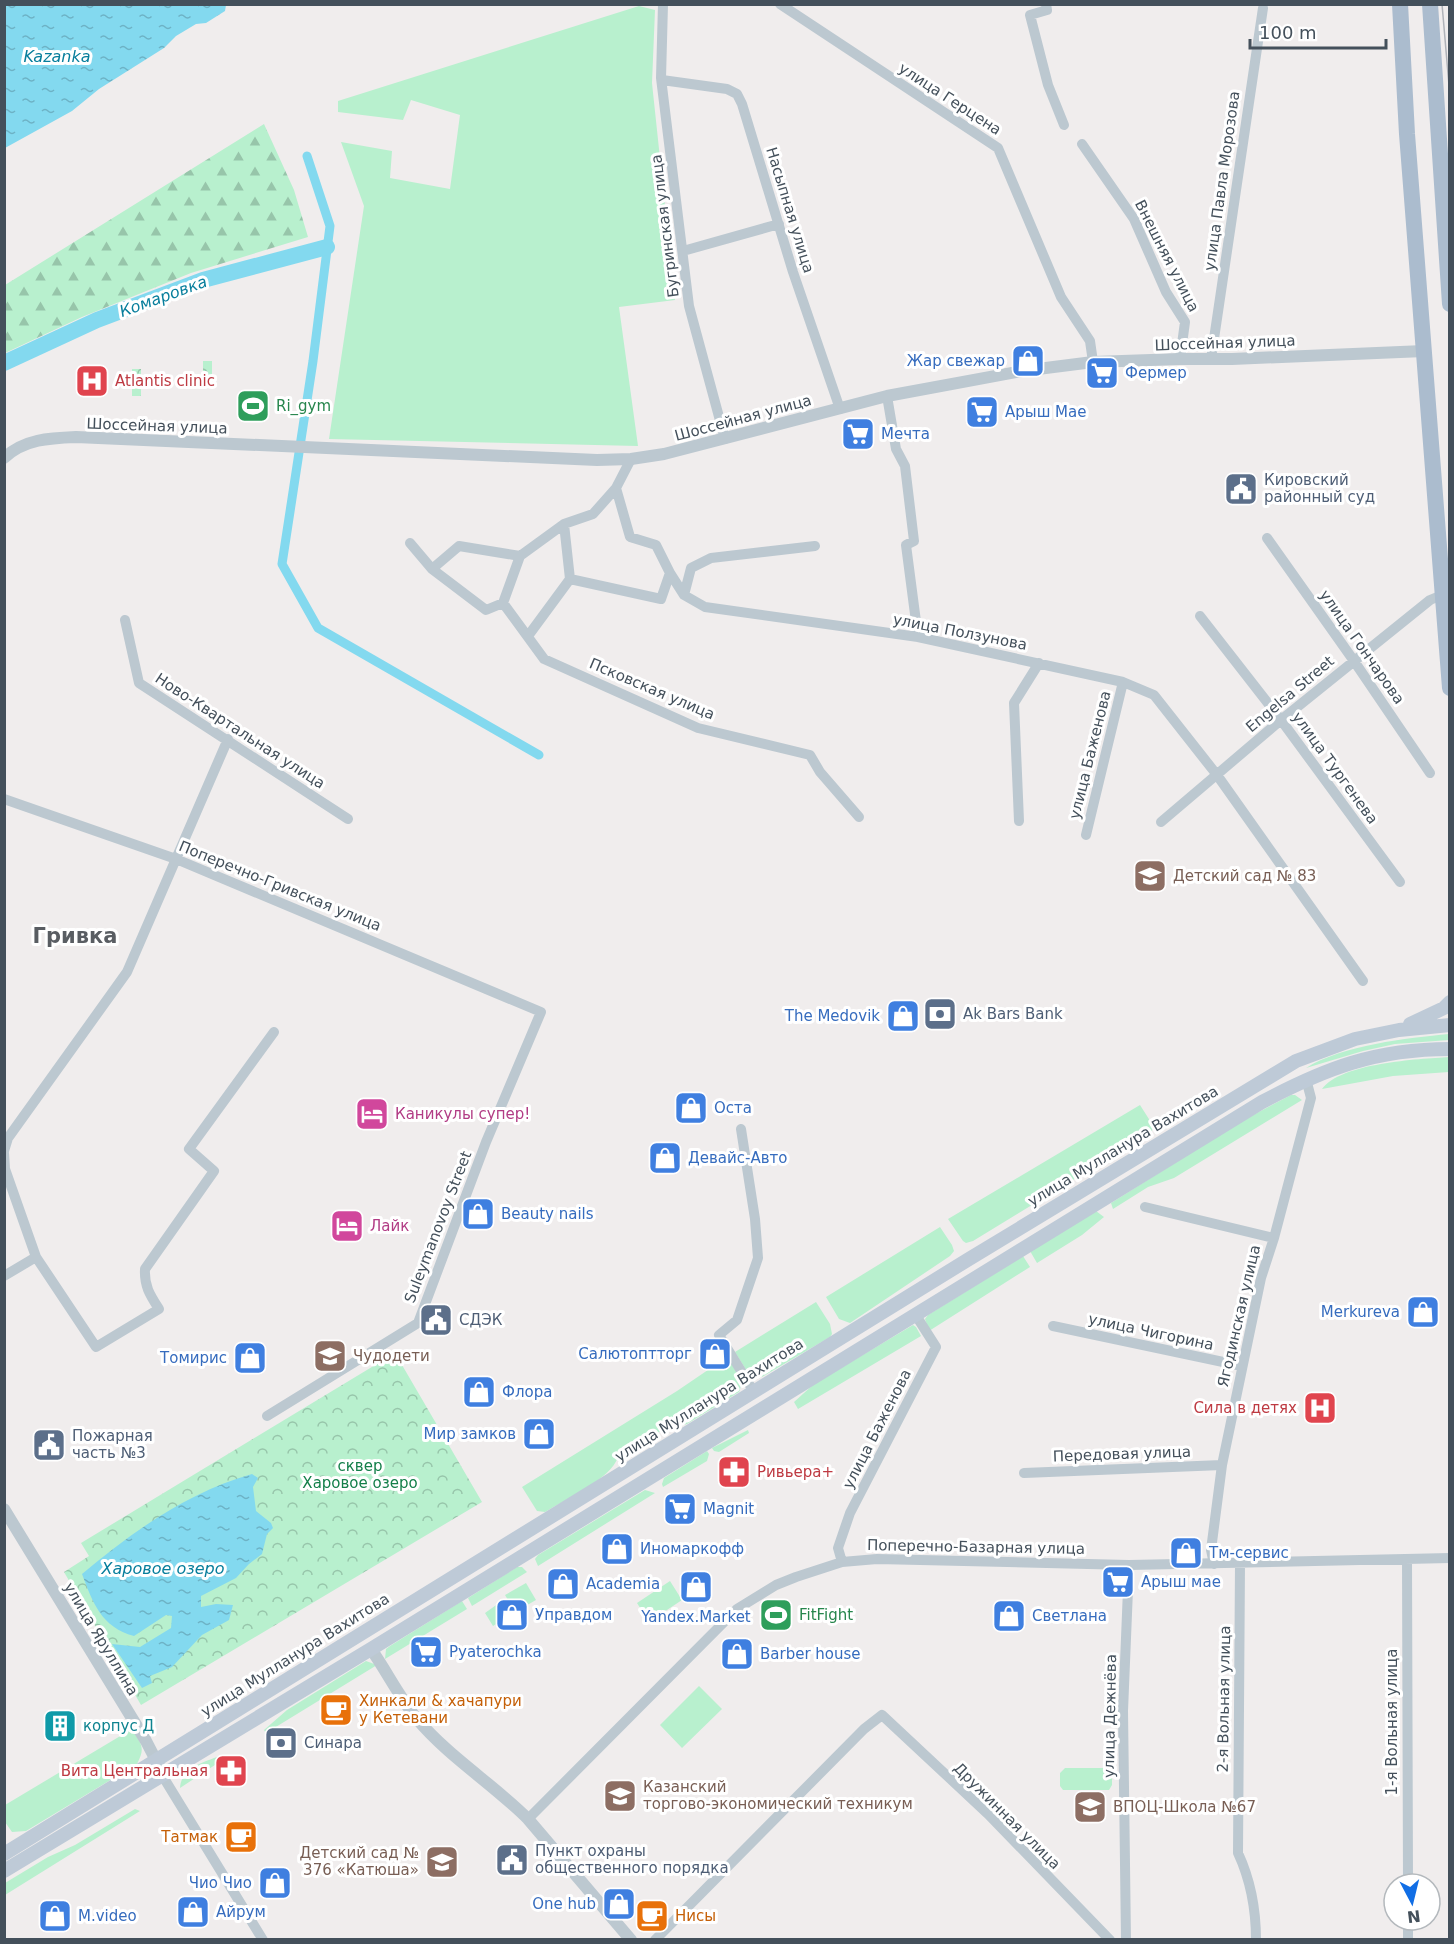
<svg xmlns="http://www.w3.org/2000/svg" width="1454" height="1944" font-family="'DejaVu Sans',sans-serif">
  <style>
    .grass { fill: #b8f0ce }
    .forest { fill: url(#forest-firs) }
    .park { fill: url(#park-crowns) }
    .water { fill: url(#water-ripples) }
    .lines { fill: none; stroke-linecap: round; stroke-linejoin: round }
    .canal { stroke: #83d9ef; stroke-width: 9 }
    .river { stroke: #83d9ef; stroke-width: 16 }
    .minor { stroke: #bcc8d0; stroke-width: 10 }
    .tertiary { stroke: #bcc8d0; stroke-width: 12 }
    .secondary { stroke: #becad7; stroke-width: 14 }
    .primary { stroke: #abbcce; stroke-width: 16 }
    .tram { stroke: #afb2b8; stroke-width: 1.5 }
    .labels { text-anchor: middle; stroke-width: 6; stroke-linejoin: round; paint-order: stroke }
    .street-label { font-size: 15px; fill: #44505b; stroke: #fff }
    .shop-label { font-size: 15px; fill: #366cbe; stroke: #fff; text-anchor: start }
    .health-label { font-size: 15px; fill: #be3a42; stroke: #fff; text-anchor: start }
    .leisure-label { font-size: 15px; fill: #27864d; stroke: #fff; text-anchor: start }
    .service-label { font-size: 15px; fill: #4e5e75; stroke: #fff; text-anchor: start }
    .education-label { font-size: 15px; fill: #785e54; stroke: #fff; text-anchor: start }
    .hotel-label { font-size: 15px; fill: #b23c85; stroke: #fff; text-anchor: start }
    .park-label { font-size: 15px; fill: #137f49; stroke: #fff }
    .food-label { font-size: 15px; fill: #c56008; stroke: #fff; text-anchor: start }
    .culture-label { font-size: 15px; fill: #0d838f; stroke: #fff; text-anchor: start }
    .water-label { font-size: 16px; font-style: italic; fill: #077e9c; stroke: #fff }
    .district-label { font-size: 21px; font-weight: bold; fill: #595d62; stroke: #fff }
  </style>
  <defs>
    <pattern id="forest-firs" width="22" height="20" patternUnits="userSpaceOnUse" patternTransform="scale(1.5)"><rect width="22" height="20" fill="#b8f0ce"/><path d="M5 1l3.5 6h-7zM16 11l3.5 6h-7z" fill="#97c5aa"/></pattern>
    <pattern id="park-crowns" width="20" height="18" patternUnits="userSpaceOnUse" patternTransform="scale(1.5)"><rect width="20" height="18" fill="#b8f0ce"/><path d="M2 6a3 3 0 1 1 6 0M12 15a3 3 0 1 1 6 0" fill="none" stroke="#97c5aa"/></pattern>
    <pattern id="water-ripples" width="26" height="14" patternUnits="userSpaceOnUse" patternTransform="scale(1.5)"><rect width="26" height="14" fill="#83d9ef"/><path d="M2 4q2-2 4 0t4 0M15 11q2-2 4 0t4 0" fill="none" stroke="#6db2c5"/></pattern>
  </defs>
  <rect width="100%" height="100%" fill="#f0eded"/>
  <path class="grass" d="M639,6L655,10L652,83L675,300L619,307L638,446L329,439L364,206L341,142L392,151L390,178L450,189L460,115L411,100L403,120L338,112V101Z
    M1449,1034V1040L1395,1044L1363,1051L1306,1068C1343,1045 1407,1038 1449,1034Z
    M1449,1057V1072L1393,1076L1322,1089C1341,1063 1418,1059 1449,1057Z
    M1291,1095H1295L1302,1100L1174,1178L1148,1187L1113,1209L1111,1203L1240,1122Z
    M1140,1105L1154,1127L1151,1132L973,1241L966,1243L963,1241L948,1219Z
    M1096,1211L1104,1217L1082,1235L1037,1263L1030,1251Z
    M940,1227L952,1245L954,1251L950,1256L850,1323L839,1319L826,1297Z
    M1023,1256L1030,1267L929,1331L925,1319L928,1315Z
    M816,1302L830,1324L832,1334L830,1337L762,1377L754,1378L748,1373L735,1352Z
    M913,1325L916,1327L921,1336L798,1409L794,1402L814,1384Z
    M727,1357C733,1367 745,1380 739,1392L687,1424L656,1433L618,1457C611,1479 565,1500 545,1512L537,1511L522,1487L677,1391Z
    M748,1430L749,1433L719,1452L714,1451L712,1448Z
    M707,1451L709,1454L707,1461L663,1487L662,1484L664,1478Z
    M645,1490L655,1493L538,1566L535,1559L538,1555Z
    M517,1567H522L527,1572L472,1606L468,1598Z
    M670,1581L682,1600L649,1622L637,1603Z
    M526,1583L536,1600L515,1612L505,1595Z
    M462,1601L467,1609L385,1659L386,1649L390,1646Z
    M499,1603L509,1616L493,1626L485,1613Z
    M366,1661L377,1665L266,1733L264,1730L287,1710Z
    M699,1686L722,1709L682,1748L660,1725Z
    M132,1729C141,1744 146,1747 137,1764L26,1831L12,1832L5,1822V1805Z
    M222,1755L224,1759L180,1788C181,1767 205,1762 222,1755Z
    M1065,1768H1108L1112,1772V1785L1109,1790H1063L1060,1786V1773Z
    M135,1809L140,1811L5,1895V1883L48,1857L75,1845Z"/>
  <path class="forest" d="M264,124L294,190L308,237L191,273L82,317L5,353V285Z"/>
  <path class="park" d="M203,361H212V377L203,376Z
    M132,369H141V396H132Z
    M395,1353L482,1502L141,1705L64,1572L89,1556L81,1543Z"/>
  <path class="water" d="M5,4H226V5L225,11L206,23L196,24L176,36L164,48L99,89L72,111L5,148Z
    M252,1474L258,1478L253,1487L256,1511L271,1523L273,1528L267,1534L262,1554L249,1564L236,1578L201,1596V1607L216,1604L233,1605L229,1620L202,1635L172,1667L150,1676L152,1683L142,1688L112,1644L140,1647L171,1628L172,1616L166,1615L134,1636C101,1627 93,1603 82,1574C132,1532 188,1492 252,1474Z"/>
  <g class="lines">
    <path class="canal" d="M307,156L330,226L313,361L282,564L318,628L539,755"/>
    <path class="river" d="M4,363L97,320L203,280L327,247"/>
    <path class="minor" d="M663,4L661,78L689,306L725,439
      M780,4L998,148L1061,297L1090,341L1093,362
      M1046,4L1047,10L1030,15L1048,85L1064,125
      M662,80L727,89L737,94L742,104L793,272L840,409
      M1082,144L1134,219L1166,292L1185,322L1180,359
      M683,251L779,224
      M1211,359L1263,8
      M887,396L896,449L905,466L914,541L906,545L918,637
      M631,459L616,488L593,514L564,524L570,579L661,599L670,573L684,595L705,607L918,637L1123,682L1154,695L1217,775L1363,981
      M616,488L630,537L656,545L670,573
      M564,524L520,556L459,546L432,569L486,610L503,603L544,659L698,728L810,755L820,772L859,817
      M1267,538L1354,661L1430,773
      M410,543L432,569
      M684,595L691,568L711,558L815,546
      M503,603L520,556
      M1200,616L1281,720L1400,882
      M125,620L139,683L348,819
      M528,636L570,579
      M4,799L176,859L541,1012L486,1142L418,1323L267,1416
      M1019,821L1014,703L1039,663
      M1161,822L1281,720L1430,600L1442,595
      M1086,835L1123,682
      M741,1129L755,1219L758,1258L737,1320L719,1335L754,1392
      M4,1151L8,1138L127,972L228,739
      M4,1153L5,1169L36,1257L96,1347L159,1309C150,1295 144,1286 145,1269L214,1171L189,1149L274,1032
      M1145,1207L1274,1238
      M4,1276L36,1257
      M1053,1326L1242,1366
      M1024,1473L1222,1465
      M1407,1560L1408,1884
      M842,1562L838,1548L850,1513L936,1347L915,1314
      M1214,1564L1211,1550L1222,1465L1261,1278L1274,1238L1311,1098L1306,1079
      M1240,1564L1238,1853C1251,1881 1256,1908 1256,1940
      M162,1775L263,1940
      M528,1819L737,1609L776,1585L796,1577L842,1562L877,1559L1129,1565L1450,1558
      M1408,1920V1940
      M655,1940L864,1729L882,1715L988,1814L1110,1940
      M1126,1940L1123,1711L1129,1565"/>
    <path class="tertiary" d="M4,458C24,439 50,438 76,437L597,460L631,459L664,454L887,396L1022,371L1093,362L1180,359H1232L1424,351
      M4,1509L146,1741L160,1768
      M371,1649C387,1672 400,1698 417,1719C449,1757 493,1784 528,1819L631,1940"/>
    <path class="secondary" d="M1410,1024L1444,1008L1450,1002
      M4,1854L969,1259L1296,1061L1355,1039L1399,1030L1450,1025
      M4,1871L371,1649L1262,1102C1326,1068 1376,1049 1450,1049"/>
    <path class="primary" d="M1400,4L1407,134L1450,688
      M1430,4L1450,304"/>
    <path class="tram" d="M1442,4L1450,97"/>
  </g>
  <defs>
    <g id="shop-square" transform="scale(1.725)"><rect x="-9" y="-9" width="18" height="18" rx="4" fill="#3f7fe0" stroke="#fff"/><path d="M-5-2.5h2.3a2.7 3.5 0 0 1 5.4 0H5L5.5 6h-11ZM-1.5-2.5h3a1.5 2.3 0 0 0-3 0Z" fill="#fff"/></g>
    <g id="supermarket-square" transform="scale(1.725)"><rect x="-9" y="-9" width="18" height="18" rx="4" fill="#3f7fe0" stroke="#fff"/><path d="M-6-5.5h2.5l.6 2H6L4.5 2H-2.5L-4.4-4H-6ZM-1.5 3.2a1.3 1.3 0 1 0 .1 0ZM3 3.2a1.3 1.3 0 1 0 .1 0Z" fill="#fff"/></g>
    <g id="hospital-square" transform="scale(1.725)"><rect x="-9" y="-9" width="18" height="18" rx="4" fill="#e0444e" stroke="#fff"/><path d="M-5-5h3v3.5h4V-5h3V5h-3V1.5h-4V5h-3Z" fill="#fff"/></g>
    <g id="stadium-square" transform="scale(1.725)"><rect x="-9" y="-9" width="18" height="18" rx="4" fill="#2e9e5b" stroke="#fff"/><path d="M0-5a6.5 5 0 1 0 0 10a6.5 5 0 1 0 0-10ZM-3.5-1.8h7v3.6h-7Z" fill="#fff"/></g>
    <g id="civic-square" transform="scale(1.725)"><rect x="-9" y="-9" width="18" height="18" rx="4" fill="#5c6f8a" stroke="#fff"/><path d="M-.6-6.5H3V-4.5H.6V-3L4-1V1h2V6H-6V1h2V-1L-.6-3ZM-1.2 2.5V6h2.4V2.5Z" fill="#fff"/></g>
    <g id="school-square" transform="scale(1.725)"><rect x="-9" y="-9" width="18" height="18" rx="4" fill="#8d6e63" stroke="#fff"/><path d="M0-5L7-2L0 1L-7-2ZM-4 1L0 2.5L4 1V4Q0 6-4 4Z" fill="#fff"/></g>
    <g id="bank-square" transform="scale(1.725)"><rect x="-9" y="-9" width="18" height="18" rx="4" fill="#5c6f8a" stroke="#fff"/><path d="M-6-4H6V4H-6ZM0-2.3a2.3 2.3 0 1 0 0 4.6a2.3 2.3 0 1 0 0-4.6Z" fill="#fff"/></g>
    <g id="hotel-square" transform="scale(1.725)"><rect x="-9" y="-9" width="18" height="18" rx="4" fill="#d1479c" stroke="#fff"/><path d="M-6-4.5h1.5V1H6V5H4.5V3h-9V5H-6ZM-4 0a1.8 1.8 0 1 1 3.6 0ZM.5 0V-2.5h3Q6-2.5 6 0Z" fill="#fff"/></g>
    <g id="pharmacy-square" transform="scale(1.725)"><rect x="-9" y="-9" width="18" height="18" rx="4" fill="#e0444e" stroke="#fff"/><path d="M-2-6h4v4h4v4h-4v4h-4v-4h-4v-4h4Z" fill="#fff"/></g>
    <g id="cafe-square" transform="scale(1.725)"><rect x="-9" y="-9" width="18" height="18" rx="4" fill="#e8710a" stroke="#fff"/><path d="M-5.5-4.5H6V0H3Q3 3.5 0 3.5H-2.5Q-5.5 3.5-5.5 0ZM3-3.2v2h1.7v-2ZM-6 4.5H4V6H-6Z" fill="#fff"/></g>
    <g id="building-square" transform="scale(1.725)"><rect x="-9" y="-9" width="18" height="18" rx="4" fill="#0f9aa8" stroke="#fff"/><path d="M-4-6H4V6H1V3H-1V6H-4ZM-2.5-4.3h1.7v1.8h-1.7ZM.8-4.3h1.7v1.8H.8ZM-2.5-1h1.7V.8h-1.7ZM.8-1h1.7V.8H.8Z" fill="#fff"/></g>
    <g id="university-square" transform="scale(1.725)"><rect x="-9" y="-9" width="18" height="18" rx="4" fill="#8d6e63" stroke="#fff"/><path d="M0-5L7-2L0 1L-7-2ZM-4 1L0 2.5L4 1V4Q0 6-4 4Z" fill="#fff"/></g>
  </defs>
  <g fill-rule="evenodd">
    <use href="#shop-square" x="1028" y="361"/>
    <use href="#supermarket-square" x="1102" y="373"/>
    <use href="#hospital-square" x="92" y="381"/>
    <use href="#stadium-square" x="253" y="406"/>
    <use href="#supermarket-square" x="982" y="412"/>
    <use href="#supermarket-square" x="858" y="434"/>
    <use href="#civic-square" x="1241" y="489"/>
    <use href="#school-square" x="1150" y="876"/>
    <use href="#bank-square" x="940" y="1014"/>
    <use href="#shop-square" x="903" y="1016"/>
    <use href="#shop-square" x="691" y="1108"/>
    <use href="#hotel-square" x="372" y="1114"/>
    <use href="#shop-square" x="665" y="1158"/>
    <use href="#shop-square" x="478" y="1214"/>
    <use href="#hotel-square" x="347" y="1226"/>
    <use href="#shop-square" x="1423" y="1312"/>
    <use href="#civic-square" x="436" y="1320"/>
    <use href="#shop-square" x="715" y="1354"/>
    <use href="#school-square" x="330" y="1356"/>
    <use href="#shop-square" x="250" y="1358"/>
    <use href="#shop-square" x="479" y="1392"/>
    <use href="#hospital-square" x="1320" y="1408"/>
    <use href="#shop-square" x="539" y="1434"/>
    <use href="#civic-square" x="49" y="1445"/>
    <use href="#pharmacy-square" x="734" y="1472"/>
    <use href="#supermarket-square" x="680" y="1509"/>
    <use href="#shop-square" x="617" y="1549"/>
    <use href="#shop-square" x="1186" y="1553"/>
    <use href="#supermarket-square" x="1118" y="1582"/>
    <use href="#shop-square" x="563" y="1584"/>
    <use href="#shop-square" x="696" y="1587"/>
    <use href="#shop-square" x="512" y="1615"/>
    <use href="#stadium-square" x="776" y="1615"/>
    <use href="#shop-square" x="1009" y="1616"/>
    <use href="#supermarket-square" x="426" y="1652"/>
    <use href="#shop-square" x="737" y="1654"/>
    <use href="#cafe-square" x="336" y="1710"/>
    <use href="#building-square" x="60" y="1726"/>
    <use href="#bank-square" x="281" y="1743"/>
    <use href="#pharmacy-square" x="231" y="1771"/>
    <use href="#university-square" x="620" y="1796"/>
    <use href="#school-square" x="1090" y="1807"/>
    <use href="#cafe-square" x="241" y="1837"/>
    <use href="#civic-square" x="512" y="1860"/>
    <use href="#school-square" x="442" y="1862"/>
    <use href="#shop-square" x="275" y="1883"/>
    <use href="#shop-square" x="619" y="1904"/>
    <use href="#shop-square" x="193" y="1912"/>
    <use href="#shop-square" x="55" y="1916"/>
    <use href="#cafe-square" x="652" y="1916"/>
  </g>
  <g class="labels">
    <g class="street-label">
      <text transform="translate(950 99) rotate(33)" y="5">улица Герцена</text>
      <text transform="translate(1222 181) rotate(-82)" y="5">улица Павла Морозова</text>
      <text transform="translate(790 210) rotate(73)" y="5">Насыпная улица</text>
      <text transform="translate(665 226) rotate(-97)" y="5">Бугринская улица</text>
      <text transform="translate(1167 256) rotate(63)" y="5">Внешняя улица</text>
      <text transform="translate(1225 343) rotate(-2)" y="5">Шоссейная улица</text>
      <text transform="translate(743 418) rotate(-15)" y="5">Шоссейная улица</text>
      <text transform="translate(157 426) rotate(2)" y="5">Шоссейная улица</text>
      <text transform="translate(960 632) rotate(11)" y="5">улица Ползунова</text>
      <text transform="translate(1362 647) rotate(55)" y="5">улица Гончарова</text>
      <text transform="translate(652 689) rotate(23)" y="5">Псковская улица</text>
      <text transform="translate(1290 694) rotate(-40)" y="5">Engelsa Street</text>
      <text transform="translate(240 731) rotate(33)" y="5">Ново-Квартальная улица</text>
      <text transform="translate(1090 755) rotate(-76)" y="5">улица Баженова</text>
      <text transform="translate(1335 768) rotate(54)" y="5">улица Тургенева</text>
      <text transform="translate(280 886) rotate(22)" y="5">Поперечно-Гривская улица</text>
      <text transform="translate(1123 1146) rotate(-31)" y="5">улица Мулланура Вахитова</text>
      <text transform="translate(438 1227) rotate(-69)" y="5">Suleymanovoy Street</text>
      <text transform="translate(1239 1316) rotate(-77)" y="5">Ягодинская улица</text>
      <text transform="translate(1151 1332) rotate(12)" y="5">улица Чигорина</text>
      <text transform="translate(709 1400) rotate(-32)" y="5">улица Мулланура Вахитова</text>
      <text transform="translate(877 1429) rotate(-63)" y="5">улица Баженова</text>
      <text transform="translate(1122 1454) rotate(-2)" y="5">Передовая улица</text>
      <text transform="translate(976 1547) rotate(1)" y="5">Поперечно-Базарная улица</text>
      <text transform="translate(101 1639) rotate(59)" y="5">улица Яруллина</text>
      <text transform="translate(295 1655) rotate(-32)" y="5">улица Мулланура Вахитова</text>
      <text transform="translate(1224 1699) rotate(-89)" y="5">2-я Вольная улица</text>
      <text transform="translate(1110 1716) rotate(-89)" y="5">улица Дежнёва</text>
      <text transform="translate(1392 1722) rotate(-90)" y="5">1-я Вольная улица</text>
      <text transform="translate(1007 1816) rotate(45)" y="5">Дружинная улица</text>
    </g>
    <g class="shop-label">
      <text x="1005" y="366" text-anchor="end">Жар свежар</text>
      <text x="1125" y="378">Фермер</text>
      <text x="1005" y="417">Арыш Мае</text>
      <text x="881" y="439">Мечта</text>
      <text x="880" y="1021" text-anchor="end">The Medovik</text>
      <text x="714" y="1113">Оста</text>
      <text x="688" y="1163">Девайс-Авто</text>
      <text x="501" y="1219">Beauty nails</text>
      <text x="1400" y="1317" text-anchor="end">Merkureva</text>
      <text x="692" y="1359" text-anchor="end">Салютоптторг</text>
      <text x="227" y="1363" text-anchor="end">Томирис</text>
      <text x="502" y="1397">Флора</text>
      <text x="516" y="1439" text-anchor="end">Мир замков</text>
      <text x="703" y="1514">Magnit</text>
      <text x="640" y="1554">Иномаркофф</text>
      <text x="1209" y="1558">Тм-сервис</text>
      <text x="1141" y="1587">Арыш мае</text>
      <text x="586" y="1589">Academia</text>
      <text x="535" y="1620">Управдом</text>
      <text x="1032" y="1621">Светлана</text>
      <text x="696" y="1622" text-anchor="middle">Yandex.Market</text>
      <text x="449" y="1657">Pyaterochka</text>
      <text x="760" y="1659">Barber house</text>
      <text x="252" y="1888" text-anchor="end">Чио Чио</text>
      <text x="596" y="1909" text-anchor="end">One hub</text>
      <text x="216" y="1917">Айрум</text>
      <text x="78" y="1921">M.video</text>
    </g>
    <g class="health-label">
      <text x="115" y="386">Atlantis clinic</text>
      <text x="1297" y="1413" text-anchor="end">Сила в детях</text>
      <text x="757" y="1477">Ривьера+</text>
      <text x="208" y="1776" text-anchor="end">Вита Центральная</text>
    </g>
    <g class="leisure-label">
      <text x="276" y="411">Ri_gym</text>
      <text x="799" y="1620">FitFight</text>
    </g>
    <g class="service-label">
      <text x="1264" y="485">Кировский<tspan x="1264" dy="17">районный суд</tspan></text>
      <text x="963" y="1019">Ak Bars Bank</text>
      <text x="459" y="1325">СДЭК</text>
      <text x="72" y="1441">Пожарная<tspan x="72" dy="17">часть №3</tspan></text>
      <text x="304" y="1748">Синара</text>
      <text x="535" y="1856">Пункт охраны<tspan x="535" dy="17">общественного порядка</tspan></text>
    </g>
    <g class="education-label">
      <text x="1173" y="881">Детский сад № 83</text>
      <text x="353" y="1361">Чудодети</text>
      <text x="643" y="1792">Казанский<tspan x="643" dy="17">торгово-экономический техникум</tspan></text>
      <text x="1113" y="1812">ВПОЦ-Школа №67</text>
      <text x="419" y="1858" text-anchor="end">Детский сад №<tspan x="419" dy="17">376 «Катюша»</tspan></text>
    </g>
    <g class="hotel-label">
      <text x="395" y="1119">Каникулы супер!</text>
      <text x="370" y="1231">Лайк</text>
    </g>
    <g class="park-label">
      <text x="360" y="1471">сквер<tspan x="360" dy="17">Харовое озеро</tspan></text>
    </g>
    <g class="food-label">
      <text x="359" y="1706">Хинкали &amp; хачапури<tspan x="359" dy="17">у Кетевани</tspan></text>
      <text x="218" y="1842" text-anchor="end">Татмак</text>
      <text x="675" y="1921">Нисы</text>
    </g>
    <g class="culture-label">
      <text x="83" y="1731">корпус Д</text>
    </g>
    <g class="water-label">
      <text x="57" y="62">Kazanka</text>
      <text transform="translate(163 296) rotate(-20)" y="6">Комаровка</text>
      <text x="163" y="1574">Харовое озеро</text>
    </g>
    <g class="district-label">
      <text x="75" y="943">Гривка</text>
    </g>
  </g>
  <rect width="1454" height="1944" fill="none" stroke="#44505b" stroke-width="12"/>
  <g transform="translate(1412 1902) rotate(173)"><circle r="28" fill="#ffffff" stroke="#b4b9bd" stroke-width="1.5"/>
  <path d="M0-4.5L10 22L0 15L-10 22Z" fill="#116ee5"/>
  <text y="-9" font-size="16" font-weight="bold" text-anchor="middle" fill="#44505b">N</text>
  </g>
  <path d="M1250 39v9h136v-9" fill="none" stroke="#44505b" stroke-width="3"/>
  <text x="1259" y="39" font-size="18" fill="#44505b" stroke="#ffffff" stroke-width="4.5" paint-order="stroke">100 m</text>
</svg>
